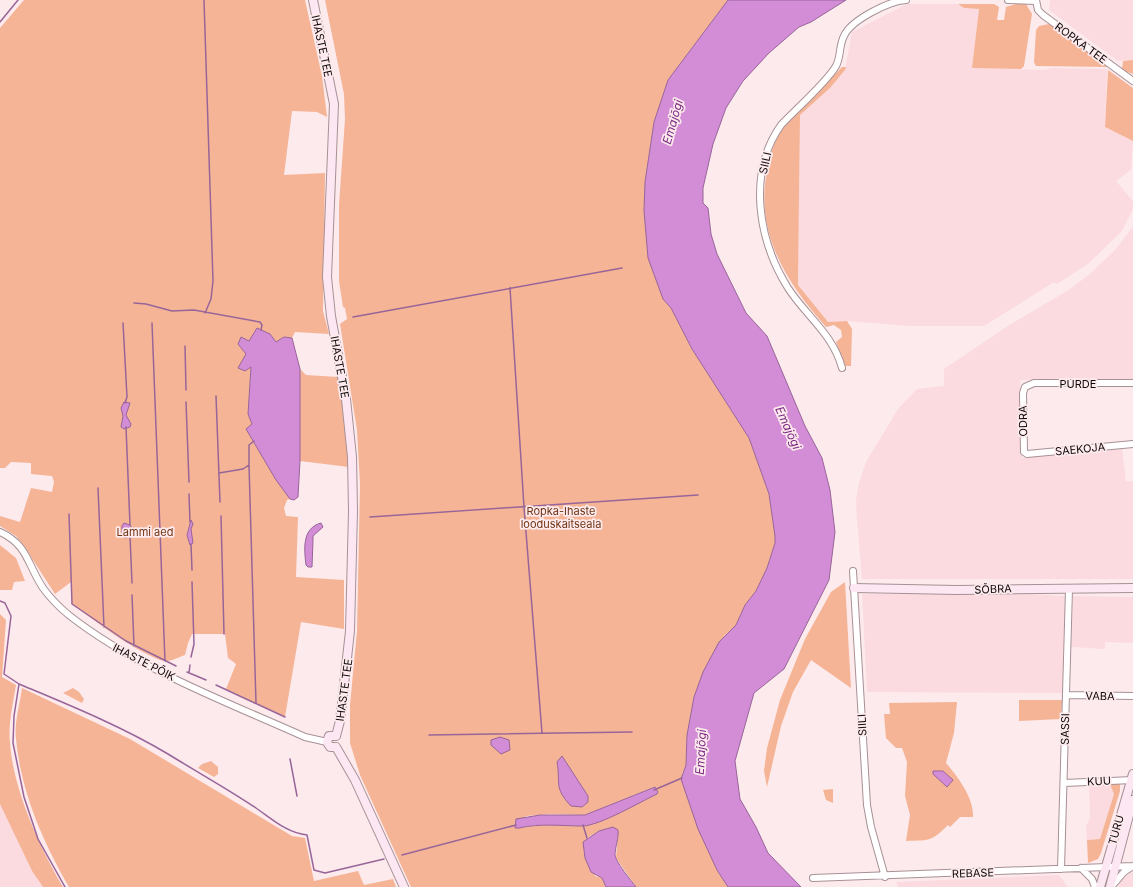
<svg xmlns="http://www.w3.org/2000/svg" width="1133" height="887" font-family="Inter,sans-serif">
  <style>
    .built { fill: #fbdbe0 }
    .green { fill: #f6b496; fill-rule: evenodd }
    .water { fill: #d38cd6; stroke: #986599 }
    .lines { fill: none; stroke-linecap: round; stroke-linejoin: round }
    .stream { stroke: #986599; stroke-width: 1.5 }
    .street-casing { stroke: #a79195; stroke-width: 8 }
    .secondary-casing { stroke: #a79195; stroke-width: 10 }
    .street { stroke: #fff; stroke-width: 6 }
    .secondary { stroke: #fde7f3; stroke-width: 8 }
    .labels { text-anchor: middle; stroke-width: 3.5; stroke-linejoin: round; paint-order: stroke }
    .street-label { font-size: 11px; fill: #10090b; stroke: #fdeaed }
    .park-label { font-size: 11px; fill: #713515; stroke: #fdeaed }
    .water-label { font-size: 12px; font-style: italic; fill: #7d2983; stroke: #fdeaed }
  </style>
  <rect width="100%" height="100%" fill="#fdeaed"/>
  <path class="built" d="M1050,0H1133V60L1118,61L1115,59L1049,10Z
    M907,4H958L964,8L979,9L972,68L1045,70L1051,68L1107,69L1105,127L1133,141L1131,170L1116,181L1133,201V209L1122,231L1088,264L1057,284L1054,282L984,326H910L847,321L828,322L798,285L800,115L830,88L845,70L852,32Z
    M1133,227V380L1077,381V378L1020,380L1022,458L1122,448L1126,481H1133V579H862L857,520L856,500L859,483L866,462L898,409L917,389L944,386V369L1011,324L1067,291L1090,274L1115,250Z
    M862,594H1026L1066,596L1063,693L867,692Z
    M1073,596L1133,597V643L1105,642V649L1071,647Z
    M1089,784H1110L1114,794L1100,839L1087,840L1086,827L1090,817Z
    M0,804L32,871L43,887H0Z
    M1133,871V887H1118L1121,880Z
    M1059,875L1068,887H898L896,882Z"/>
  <path class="green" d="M24,0H305L322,76L327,117L317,112L292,111L284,175L325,173L323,311L329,334L295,332L292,338L284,337L276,342L270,334L246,354L245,371L251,367C251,378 249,389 249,401C251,438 269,470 290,499L287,500L284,508L286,516L298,517L296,577L344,580V629L301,622L285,717L226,689L236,664L228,658L225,634H192L188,643L185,655C179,657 170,662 164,661C138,654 95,621 72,604L71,582L55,594L24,546L16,536L0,526V516L20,522L31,488L52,492L54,482L52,476L31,474V463L11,462L5,468H0V28Z
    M325,0H728L668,80L654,122L645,182L663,299L671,308L692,349L749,438L769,494L775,536V543L767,568L756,591L745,605L736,625L724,636L694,697L687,735L686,765L682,774L717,870L728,887H636L616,858L618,830L599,831L587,838L595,876L602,878L606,887H411L360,775L350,743V705L357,631L360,484L357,430L340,324L347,319L345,308L343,307L339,281V205L345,119L344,94ZM654,787L635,805L595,823L583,826L546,824L519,828L526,816L550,814L585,815Z
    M958,4H994L999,7L997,20H1004L1006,7L1016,4H1026L1032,14L1024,66L1021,69L972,68L979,9L964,8Z
    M1049,24L1109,67L1036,66L1034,62L1036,30L1039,26Z
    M1133,60V74L1122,70L1123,61Z
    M842,67H846L845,70L830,88L800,115L798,285L828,322L847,321L852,329L851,366H845L836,342L842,337L841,330L834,325L826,327C786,282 753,231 768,167C771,152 775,138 785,125Z
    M1108,70L1133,88V141L1105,127Z
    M300,369L306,375L338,377L345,416L349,467L300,461Z
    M0,545L16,558L25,581L14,582L12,590H0Z
    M845,582L851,688L811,660L793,692L781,726L767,787L764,771L767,748L780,700L805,639L831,592Z
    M0,614L6,620L2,677L16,685C13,704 8,724 10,743C13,789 40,848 63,887H43L32,871L0,804Z
    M22,688L130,739L292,836L305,838L314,881L358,871L364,885L393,879L396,887H69C43,842 21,792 16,739C14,723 20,704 22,688Z
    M73,688L79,692L84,699L82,703L63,693Z
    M1019,700H1062L1061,719L1019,721Z
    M957,702L954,733L946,763C958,777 974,798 973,817H960L950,827L948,825C931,842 930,840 906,841L910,815L905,796L907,762L902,748H896L886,738L884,714H890L889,703Z
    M211,761L218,767V774L214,777L198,768L202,764Z
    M1110,784H1120V791L1101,853L1098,859L1088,863L1087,840L1100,839L1114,794Z
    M833,789V803L826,800L823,790Z"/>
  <path class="water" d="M728,0H846L811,22L799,27L769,53L743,81L726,108L713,144L703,188V203L708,208L711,234L717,254L746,313L767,336L805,426L822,458L830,490L835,532L829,580L784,669L754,693L735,761L740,799L756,827L768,853L801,887H728L717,870L698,829L681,779L686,765L687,735L694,697L703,672L719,642L736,625L745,605L756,591L767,568L775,543V536L769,494L749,438L692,349L671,308L663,299L648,258L644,211L645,182L654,122L668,80Z
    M257,328L270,334L276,342L284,337L292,338L300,369V461L298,497L294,500L290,499L276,480L246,429L252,424L248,414L251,367L245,371L238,368L246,354L238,344L241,337L249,341Z
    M124,402L130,403L126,415L131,424L130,427L124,429L121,427L123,416L121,408Z
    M191,520L193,524L191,529L193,543L190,545L187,535Z
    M124,523L130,525L132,529V534L126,538L122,536V526Z
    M321,523L323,527L313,536V540L312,567H308L306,565C304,549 302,528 321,523Z
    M500,737L509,740L510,750L501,754L491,745V740Z
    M562,756L588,796V802L582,807L571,806C553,787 561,783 557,762Z
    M933,771H943L953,780L947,787L933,774Z
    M655,787L658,792L657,794C640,802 601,825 583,826C562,826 541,823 519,828H515L516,819L540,815H585Z
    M613,827L618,830C619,838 615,847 615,855C615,861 632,882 636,887H606L602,878L591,872L585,858L583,842L599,831Z"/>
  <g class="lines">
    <path class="stream" d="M204,0L213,281L211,299L205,313
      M0,22L18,0
      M510,288L524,507L542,733
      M134,303L146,304L172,311L194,310L260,322L262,325L261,330
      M353,317L622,268
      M123,323L127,397L125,403
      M152,323L165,661
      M185,346L186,390
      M216,396L220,502
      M186,402L189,482
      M126,427L130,525
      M249,465L256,703
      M219,473L243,469L249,465V445L254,441
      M98,488L104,627
      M189,494L190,522
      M69,514L72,604L126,641L176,666
      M221,516L224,634
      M370,517L698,495
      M130,536L132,583
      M191,544L192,570
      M132,595L134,646
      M0,601L5,603L11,616L4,674L19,684L14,716L13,743L24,797L38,839L65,887
      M191,657L194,644L192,582
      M187,672L206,680
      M189,673L190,665
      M19,684C69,705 121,726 168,754C197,772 228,789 256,808C272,819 287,833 307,835L314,870L325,873L384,859
      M216,685L285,717
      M429,735L632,732
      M290,759L297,796
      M654,790L682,778
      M583,825L587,838
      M402,855L516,825"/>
    <g class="street-casing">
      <path id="street" d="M1008,0L1036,1
        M1036,0L1038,10L1043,15L1133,81
        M842,368C833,334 806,316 788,288C758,240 747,173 781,125C795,110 827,82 836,66C841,57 839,45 844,36C851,20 889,1 906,0
        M1133,383H1034L1025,387L1023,393L1024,452L1027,454L1133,444
        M0,532C28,545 27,564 43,588C51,599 60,608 70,616C138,669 227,702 305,737L327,742
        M853,571L867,805L871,827L885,877
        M1066,695L1133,696
        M1064,783L1133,780
        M1081,868L1092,879L1095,887
        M1061,869L1069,589
        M813,878L1133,866
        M1111,887L1124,872L1133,866"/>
    </g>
    <g class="secondary-casing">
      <path id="secondary" d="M313,0L334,104L327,277L331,316L346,399L352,457L353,511L350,631L340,721L336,736
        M854,588L957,590L1133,588
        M336,736H329L327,742L330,747H336
        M336,747L355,780L404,887
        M1100,887L1133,774
        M1110,887L1133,800"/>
    </g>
    <use href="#street" class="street"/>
    <use href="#secondary" class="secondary"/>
  </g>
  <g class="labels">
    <g class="street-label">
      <text transform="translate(1081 43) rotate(36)" y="4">ROPKA TEE</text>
      <text transform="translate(322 46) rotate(78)" y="4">IHASTE TEE</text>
      <text transform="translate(765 163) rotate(-77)" y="4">SIILI</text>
      <text transform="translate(340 367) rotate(80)" y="4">IHASTE TEE</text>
      <text x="1078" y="388">PURDE</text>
      <text transform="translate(1023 421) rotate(-91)" y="4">ODRA</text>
      <text transform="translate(1080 449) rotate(-6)" y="4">SAEKOJA</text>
      <text transform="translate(993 589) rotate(-2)" y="4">SÕBRA</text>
      <text transform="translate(144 662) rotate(27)" y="4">IHASTE PÕIK</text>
      <text transform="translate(344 690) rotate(-82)" y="4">IHASTE TEE</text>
      <text transform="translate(1100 696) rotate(1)" y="4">VABA</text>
      <text transform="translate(862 725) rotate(-93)" y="4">SIILI</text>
      <text transform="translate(1065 729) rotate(-89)" y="4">SASSI</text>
      <text transform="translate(1099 781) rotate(-3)" y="4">KUU</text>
      <text transform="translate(1116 830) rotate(-74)" y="4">TURU</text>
      <text transform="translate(973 873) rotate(-2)" y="4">REBASE</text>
    </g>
    <g class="park-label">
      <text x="561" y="515">Ropka-Ihaste<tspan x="561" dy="13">looduskaitseala</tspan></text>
      <text x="145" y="536">Lammi aed</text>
    </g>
    <g class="water-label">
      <text transform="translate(673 122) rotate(-74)" y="4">Emajõgi</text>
      <text transform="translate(788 428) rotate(66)" y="4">Emajõgi</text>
      <text transform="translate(701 752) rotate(-87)" y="4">Emajõgi</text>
    </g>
  </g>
</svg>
